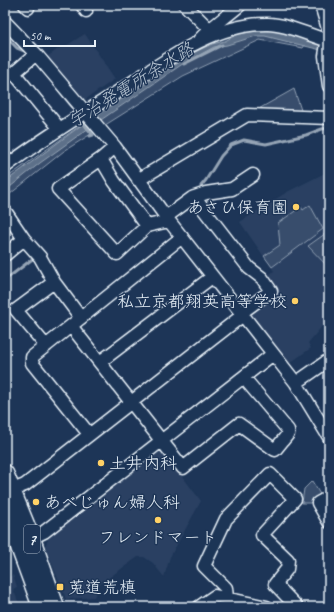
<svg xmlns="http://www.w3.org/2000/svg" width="334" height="612" font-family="Caveat,'Klee One',sans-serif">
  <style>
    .built { fill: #2a4162 }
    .green { fill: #374d6c; stroke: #909fb2 }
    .water { fill: #5d7089; stroke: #95a4b5 }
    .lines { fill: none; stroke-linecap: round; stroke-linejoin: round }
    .stream { stroke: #95a4b5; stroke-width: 3 }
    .minor-casing { stroke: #e8f1f8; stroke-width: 15 }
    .major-casing { stroke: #e8f1f8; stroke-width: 19 }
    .minor { stroke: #1d3557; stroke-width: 12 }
    .major { stroke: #1d3557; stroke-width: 16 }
    .poi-dot { fill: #ffd166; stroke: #1d3557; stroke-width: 1.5 }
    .labels { text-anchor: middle; stroke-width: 3; stroke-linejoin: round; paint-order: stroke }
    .shield { fill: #1d3557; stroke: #abb9c8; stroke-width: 1 }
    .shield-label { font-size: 16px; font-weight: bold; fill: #e8f1f8 }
    .poi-label { font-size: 17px; fill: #e8f1f8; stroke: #1d3557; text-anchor: start }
    .water-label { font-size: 18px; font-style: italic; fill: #b7c4d1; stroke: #1d3557 }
  </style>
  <rect width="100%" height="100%" fill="#1d3557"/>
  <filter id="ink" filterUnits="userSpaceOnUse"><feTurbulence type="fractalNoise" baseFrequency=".025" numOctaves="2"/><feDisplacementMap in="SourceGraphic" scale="8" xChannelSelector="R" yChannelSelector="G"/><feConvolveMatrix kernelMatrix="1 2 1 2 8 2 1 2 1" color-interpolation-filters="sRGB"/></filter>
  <g filter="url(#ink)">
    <path class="built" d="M85,34L115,79L83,101L47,57L61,47H64Z
      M329,171V318L308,343L311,348L287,365L249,311L275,292L265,278L274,271L240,222L287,192Z
      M156,449L162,450L201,501L170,557L164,577L153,563L144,557H138L100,584L94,597L66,599L45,546L49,538Z
      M13,575L17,587L13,589L20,606L7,607L5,600V578Z"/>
    <path class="green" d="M246,30L309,39L303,48L260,40L183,76L64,151L5,198V179L120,97L172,63L211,43Z
      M294,89L302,113L255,111Z
      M310,205L323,229L272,267L264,256L280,245L278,223L301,207L303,210Z
      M329,231V268L308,246Z
      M312,481L321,496L310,503H302L304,489Z"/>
    <path class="water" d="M271,28L329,46V52L265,36H256L227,45L214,47L181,65L79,135L40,163L5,191V182L87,121L193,53L212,44L225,41L238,34L248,31Z"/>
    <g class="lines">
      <path class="stream" d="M5,36L17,48L27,52
        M184,64L222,45
        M58,89L74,109
        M83,123L93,135L90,136
        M201,186L206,180L221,156L231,145L244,140L266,144L306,135L322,129L329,128
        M5,280L35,257"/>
      <g class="minor-casing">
        <path id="minor" d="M25,5L28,8
          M82,5L86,11
          M185,5L209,29
          M321,5L329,32L325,56L329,86
          M5,22L36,54L115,147L166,217L296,383L329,437
          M199,40C211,27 226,17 240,5
          M36,54L14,73L59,128
          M115,147L101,159L58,189L117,254L147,226L169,221
          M101,159L114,181L147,226
          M5,167C39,141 75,119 111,96C157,67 211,23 268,24C287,24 311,36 329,41
          M138,180L247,115L329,118
          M194,197L249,268L262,278L271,291L241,313
          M5,211L24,239L40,257L54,282L81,318
          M166,217L192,198L206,193L232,189L253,175
          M5,255L24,239
          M71,326L183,468L239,424L275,450L288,434V430L244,378
          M46,346L16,310L54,282
          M100,362L212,277
          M296,383L329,360
          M89,434L32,363V357L182,237
          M12,490L25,485L243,315
          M329,497L318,503L329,522
          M24,542L44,532L273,354
          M227,598L226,588L204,566L226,519L270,474L295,499L262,535L288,560L287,569L275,584L297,607
          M199,607L215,596L267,607"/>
      </g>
      <g class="major-casing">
        <path id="major" d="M5,473L32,539L56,607
          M5,509L41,607"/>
      </g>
      <use href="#minor" class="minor"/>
      <use href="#major" class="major"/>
    </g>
  </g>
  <g class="poi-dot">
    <circle cx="296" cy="207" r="4"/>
    <circle cx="295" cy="301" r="4"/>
    <circle cx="101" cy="463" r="4"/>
    <circle cx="36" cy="502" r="4"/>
    <circle cx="158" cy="520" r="4"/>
    <rect x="56" y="583" width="8" height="8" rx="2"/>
  </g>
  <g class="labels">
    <rect class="shield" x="24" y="525" width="16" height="28" rx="3"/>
    <g class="shield-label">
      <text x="32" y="545">7</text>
    </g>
    <g class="poi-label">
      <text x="288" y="213" text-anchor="end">あさひ保育園</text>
      <text x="287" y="307" text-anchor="end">私立京都翔英高等学校</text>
      <text x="109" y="469">土井内科</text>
      <text x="44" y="508">あべじゅん婦人科</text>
      <text x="158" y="543" text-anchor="middle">フレンドマート</text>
      <text x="68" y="593">莵道荒槙</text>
    </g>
    <g class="water-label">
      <text transform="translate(131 85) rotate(-32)" y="6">宇治発電所余水路</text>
    </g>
  </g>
  <rect width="334" height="612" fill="none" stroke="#1d3557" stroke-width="20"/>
  <rect x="10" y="10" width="314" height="592" fill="none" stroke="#e8f1f8" stroke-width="1.5" filter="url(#ink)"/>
  <path d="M24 40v6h71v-6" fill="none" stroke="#e8f1f8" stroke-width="2"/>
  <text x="30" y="40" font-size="12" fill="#e8f1f8" stroke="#1d3557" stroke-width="3" paint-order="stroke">50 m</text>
</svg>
